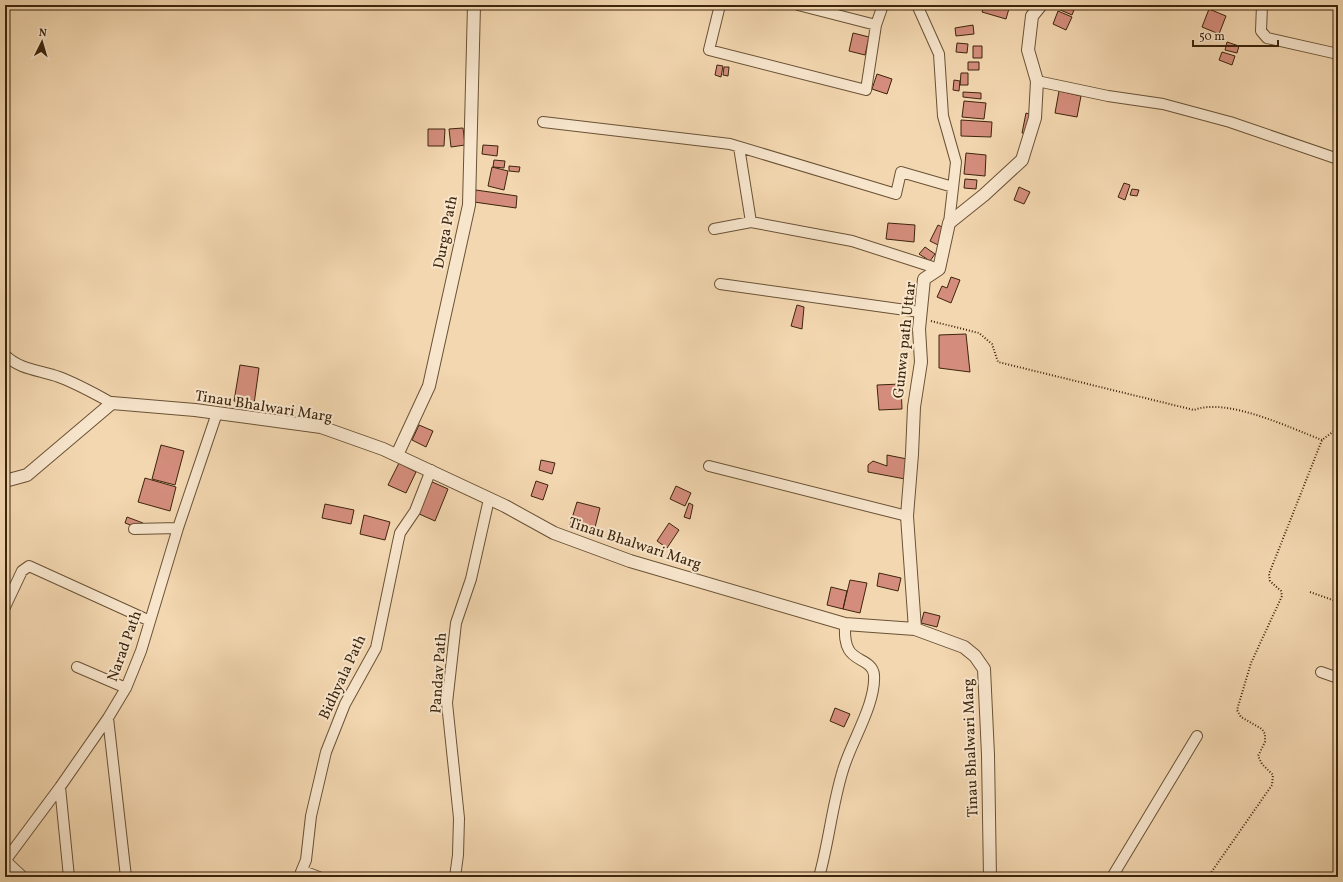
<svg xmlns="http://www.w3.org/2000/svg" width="1343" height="882" font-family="Vollkorn,serif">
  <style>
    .building { fill: #d48d7c; stroke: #3c250c }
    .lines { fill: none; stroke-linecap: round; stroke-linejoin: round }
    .minor-casing { stroke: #6a5235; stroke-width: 12 }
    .tertiary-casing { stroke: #6a5235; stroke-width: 14 }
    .path { stroke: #3c250c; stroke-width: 2; stroke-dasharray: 1 2; stroke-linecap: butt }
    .minor { stroke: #f7e5cc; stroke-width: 10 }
    .tertiary { stroke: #f7e5cc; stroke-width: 12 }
    .labels { text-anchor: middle; stroke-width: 4; stroke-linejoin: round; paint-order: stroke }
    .street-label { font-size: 15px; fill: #3c250c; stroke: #f7e5cc }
  </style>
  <rect width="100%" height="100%" fill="#f3d7b0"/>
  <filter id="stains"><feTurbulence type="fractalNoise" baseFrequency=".005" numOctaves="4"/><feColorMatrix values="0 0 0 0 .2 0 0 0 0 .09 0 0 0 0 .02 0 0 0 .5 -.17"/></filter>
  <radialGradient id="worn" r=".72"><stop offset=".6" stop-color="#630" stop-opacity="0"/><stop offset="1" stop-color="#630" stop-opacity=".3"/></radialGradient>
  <path class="building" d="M985,5H1010L1006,19L982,12Z
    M1060,5H1076L1072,15L1058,9Z
    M1209,9L1226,16L1219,34L1202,27Z
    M1058,11L1072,17L1066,30L1053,24Z
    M973,25L974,34L956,36L955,28Z
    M853,33L869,37L865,55L849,51Z
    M1227,42L1239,46L1237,53L1225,50Z
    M957,43L968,44L967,53L956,52Z
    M973,46H982V58H973Z
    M1222,52L1235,56L1232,65L1219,60Z
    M968,62H979V70H968Z
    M717,65L723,66L721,77L715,75Z
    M724,67H729L728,76L723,75Z
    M961,73H968V85H960Z
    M877,74L892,79L887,94L872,89Z
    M954,80L960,81L959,91L953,90Z
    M1059,91L1081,96L1077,117L1055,113Z
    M963,92L981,93V99L963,97Z
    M964,101L986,103L984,119L962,117Z
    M1026,113L1032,115L1028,134L1022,133Z
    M961,120L992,122L991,137L961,136Z
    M463,128L465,145L451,147L449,129Z
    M428,129H445L444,146H428Z
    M483,145L498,146L497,156L482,154Z
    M966,153L986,155L985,176L964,174Z
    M494,160L505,161L504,168L493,167Z
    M509,166L520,167L519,172L509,171Z
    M492,167L508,171L504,190L488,186Z
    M965,179L977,180L976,189L964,188Z
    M1124,183L1130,185L1125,200L1118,197Z
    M1019,187L1030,192L1024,204L1014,200Z
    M1132,189L1139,190L1137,196L1130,195Z
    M476,190L517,196L516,208L474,202Z
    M888,223L915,225L914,242L886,239Z
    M938,225L946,229L938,245L930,241Z
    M925,247L935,254L930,261L919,254Z
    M951,277L960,280L951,303L937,297L942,286L947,288Z
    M797,305L804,307L802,329L791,326Z
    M966,334L970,372L939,368V335Z
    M240,365L259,368L254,404L234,401Z
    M901,384L902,409L879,410L877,385Z
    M419,425L433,431L426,447L412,440Z
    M161,445L184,451L175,485L152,479Z
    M887,455L907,459L905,479L868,472V465L873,461L887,466Z
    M541,460L555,463L552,474L539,470Z
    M399,463L416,472L406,493L388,485Z
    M145,478L176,487L170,511L138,502Z
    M430,481L448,489L435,521L417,513Z
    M536,481L548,485L543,500L531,496Z
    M676,486L691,493L685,506L670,499Z
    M577,502L600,508L593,535L569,528Z
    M689,503L693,505L690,519L684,517Z
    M325,504L354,510L351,524L322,518Z
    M364,515L390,522L385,540L360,534Z
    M127,517L143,523L141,529L125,523Z
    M669,523L679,530L667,548L657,541Z
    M879,573L901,578L898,591L877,586Z
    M850,580L867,583L860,613L843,609Z
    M831,587L847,591L843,609L827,605Z
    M924,612L940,616L937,627L921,623Z
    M835,708L850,714L844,727L830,721Z
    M772,873L793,877H771Z"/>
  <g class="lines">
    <g class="minor-casing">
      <path id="minor" d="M720,5L709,50L866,90L876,25L883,5
        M798,5L876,25
        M917,5L939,54L943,116L956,162L949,223
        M1262,5L1261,31L1267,38L1338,54
        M1037,81L1108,96L1163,104L1230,122L1338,159
        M543,122L730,144L896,194L901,172L953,187
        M739,147L751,222
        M714,229L751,222L852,241L939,269
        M720,284L920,312
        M5,355C20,370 40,370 59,377C78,384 95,394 112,403
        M709,466L907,516
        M134,529L178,528
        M5,607L22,571L29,566L150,621
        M77,667L126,688
        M1321,672L1338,678
        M108,718L126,877
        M60,787L69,877
        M5,861L60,787L108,718L126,688L141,651L178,528L217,413
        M6,861L23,877
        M303,871L319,877
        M299,877L306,860L311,816L326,752L345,704L376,648L398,542L400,533L415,511L431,470
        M455,877L458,855L459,818L447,703L456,623L471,579L489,499
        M819,877C829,842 832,805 843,770C851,742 876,704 874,675C873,661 855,661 849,650C844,642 845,632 845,624
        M1112,877L1197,736"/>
    </g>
    <g class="tertiary-casing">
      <path id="tertiary" d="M397,455L429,386L469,205L474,5
        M5,481L27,475L112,403L195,410L321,427L383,449L505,506L554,533L630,561L845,624L915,629L964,647L975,656L984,669L988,755L990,877
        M915,629L907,516L912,454L914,407L921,362L919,329L924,279L939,269L949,223L984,195L1022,160L1035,118L1037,81L1028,50L1032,16L1041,5"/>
    </g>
    <path class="path" d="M931,321L979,333L992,344L998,362L1194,410C1227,397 1290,428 1322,440
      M1334,510L1338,498
      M1310,592L1338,602
      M1208,877L1272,785L1273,775L1262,764L1258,756L1265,742V734L1262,729L1241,717L1237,710L1251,663L1282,596L1281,591L1270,581L1269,574L1322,440L1338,428"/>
    <use href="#minor" class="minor"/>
    <use href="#tertiary" class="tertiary"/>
  </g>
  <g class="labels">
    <g class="street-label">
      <text transform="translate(445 232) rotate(-79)" y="5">Durga Path</text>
      <text transform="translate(904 340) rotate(-84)" y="5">Gunwa path Uttar</text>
      <text transform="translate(264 406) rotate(9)" y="5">Tinau Bhalwari Marg</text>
      <text transform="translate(635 543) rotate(18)" y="5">Tinau Bhalwari Marg</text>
      <text transform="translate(124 646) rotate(-70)" y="5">Narad Path</text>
      <text transform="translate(438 673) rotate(-86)" y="5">Pandav Path</text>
      <text transform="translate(342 677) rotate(-65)" y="5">Bidhyala Path</text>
      <text transform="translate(970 748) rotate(-92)" y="5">Tinau Bhalwari Marg</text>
    </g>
  </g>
  <rect width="1343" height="882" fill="none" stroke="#f3d7b0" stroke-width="20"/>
  <rect x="6" y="6" width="1331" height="870" fill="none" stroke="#3c250c" stroke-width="2"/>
  <rect x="10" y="10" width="1323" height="862" fill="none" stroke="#3c250c"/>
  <g transform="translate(42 42) rotate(5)" stroke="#f7e5cc" stroke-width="3" paint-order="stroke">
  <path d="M0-3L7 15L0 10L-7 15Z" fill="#3c250c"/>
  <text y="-6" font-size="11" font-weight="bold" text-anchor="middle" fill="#3c250c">N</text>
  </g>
  <path d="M1193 40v6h85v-6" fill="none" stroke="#3c250c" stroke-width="2"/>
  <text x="1199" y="40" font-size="12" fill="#3c250c" stroke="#f7e5cc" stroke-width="3" paint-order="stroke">50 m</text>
  <rect width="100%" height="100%" filter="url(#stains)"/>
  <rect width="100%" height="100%" fill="url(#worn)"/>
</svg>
